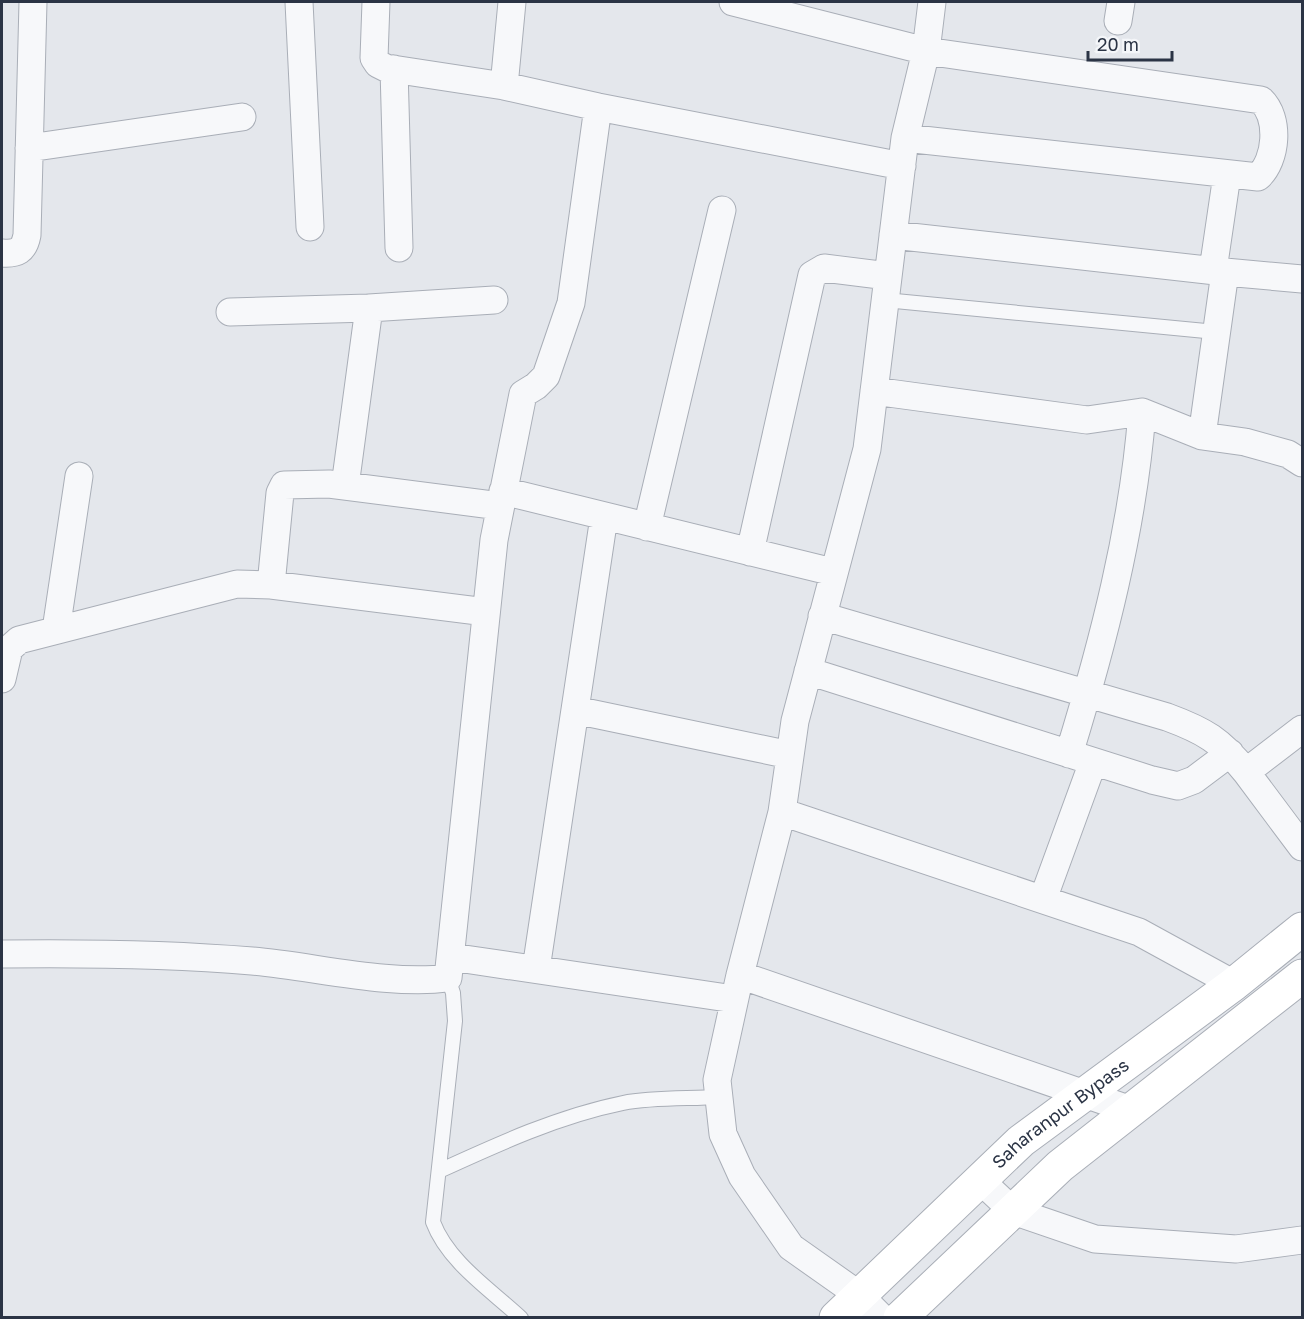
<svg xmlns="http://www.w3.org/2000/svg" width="1304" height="1319" font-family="'Golos Text',sans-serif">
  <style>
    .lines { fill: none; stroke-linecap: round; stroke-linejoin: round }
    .service-casing { stroke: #a9aeb7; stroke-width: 16 }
    .minor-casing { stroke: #a9aeb7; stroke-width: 29 }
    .secondary-casing { stroke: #a9aeb7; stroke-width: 35 }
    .service { stroke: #f7f8fa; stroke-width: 14 }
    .minor { stroke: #f7f8fa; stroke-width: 27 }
    .secondary { stroke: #fff; stroke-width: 33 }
    .labels { text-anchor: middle; stroke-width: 4.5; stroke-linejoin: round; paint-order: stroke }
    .street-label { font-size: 18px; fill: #2b3445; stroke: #f4f6f9 }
  </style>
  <rect width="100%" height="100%" fill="#e4e7ec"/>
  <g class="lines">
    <g class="service-casing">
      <path id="service" d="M885,300L1216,332
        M448,978L453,993L455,1021L433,1222C448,1262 491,1290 521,1318
        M439,1171C498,1144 559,1116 623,1103C653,1097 688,1099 719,1097"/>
    </g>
    <g class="minor-casing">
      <path id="minor" d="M299,2L310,227
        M376,2L374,58L378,64L386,68L504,86
        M512,2L504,86L598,107L902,166
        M733,2L926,51L1261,100C1280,118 1277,160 1258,177L905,138
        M1118,21L1121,2
        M394,69L399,248
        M29,148L242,117
        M893,235L1225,272L1202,436
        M2,253C17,254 24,251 27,235L33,2
        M1213,270L1227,175
        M1225,272L1302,279
        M230,312L369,308
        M874,391L1087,420L1142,412L1202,436L1245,442L1288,454L1302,463
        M345,486L369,308L494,300
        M503,491L833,572
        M647,527L722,210
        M750,552L812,275L824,268L888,276
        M271,585L280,493L284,485L329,484L500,506
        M822,616L1167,717C1205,731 1220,740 1246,772
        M56,630L79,476
        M808,671L1152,780L1178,786L1194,780L1230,753
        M2,679L9,649L19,640L237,584L271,585L486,612
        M575,710L790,755
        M1302,729L1246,772L1302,847
        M1069,754C1103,643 1133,529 1142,412
        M782,812L1139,932L1234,984
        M1043,899L1093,762
        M2,954C85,953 169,954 252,961C312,966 390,986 448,978L494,540L523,394L536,386L546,376L571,303L598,107
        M451,957L734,999
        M536,969L604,517
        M740,975L1131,1110
        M980,1180L1013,1211L1095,1239L1236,1249L1302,1240
        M882,1318L859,1295L791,1247L742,1176L723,1134L717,1080L740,975L782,812L795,721L867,449L905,138L926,51L932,2"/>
    </g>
    <g class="secondary-casing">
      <g id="secondary">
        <path id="s1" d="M836,1318L1021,1141L1234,984L1302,929"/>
        <path d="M900,1318L1060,1166L1302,976"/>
      </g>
    </g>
    <use href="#service" class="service"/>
    <use href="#minor" class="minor"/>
    <use href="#secondary" class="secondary"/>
  </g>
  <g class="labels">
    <g class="street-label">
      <text dy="6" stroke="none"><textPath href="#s1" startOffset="304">Saharanpur Bypass</textPath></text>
    </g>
  </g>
  <rect width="1304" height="1319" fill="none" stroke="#2b3445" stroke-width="6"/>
  <path d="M1088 51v9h84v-9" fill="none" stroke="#2b3445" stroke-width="3"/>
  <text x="1097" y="51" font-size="18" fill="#2b3445" stroke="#f4f6f9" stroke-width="4.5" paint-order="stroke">20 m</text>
</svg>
